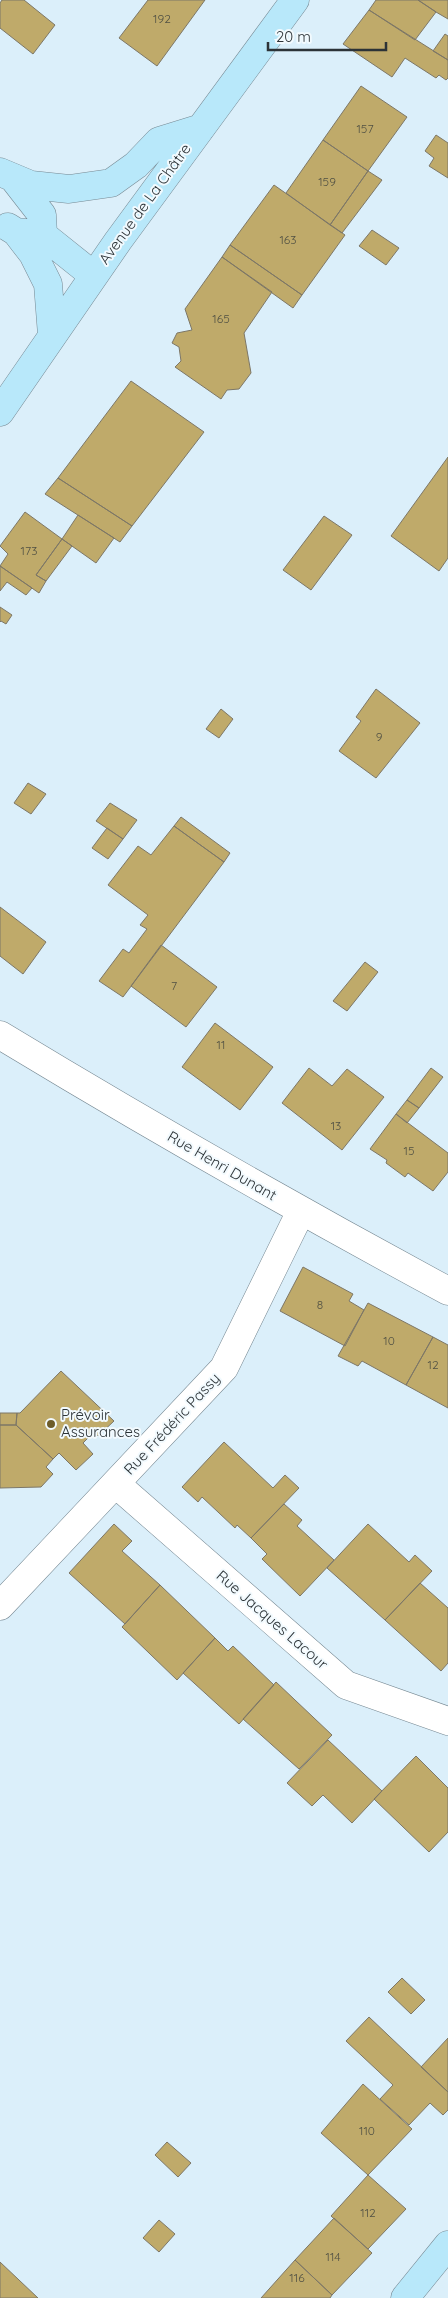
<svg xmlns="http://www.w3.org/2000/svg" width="448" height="2298" font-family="Quicksand,sans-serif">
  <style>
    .building { fill: #bfaa6a; stroke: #7d7767 }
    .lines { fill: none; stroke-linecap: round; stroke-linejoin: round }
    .street-casing { stroke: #778993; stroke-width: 29 }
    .secondary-casing { stroke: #778993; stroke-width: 29 }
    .street { stroke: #fff; stroke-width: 28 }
    .secondary { stroke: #b8e8fa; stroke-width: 28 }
    .poi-dot { fill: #6d5c2a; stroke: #f2fafe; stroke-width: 2 }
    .labels { text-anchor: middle; stroke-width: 4; stroke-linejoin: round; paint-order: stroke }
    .number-label { font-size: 12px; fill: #515144 }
    .street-label { font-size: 15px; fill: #2c3337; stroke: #f2fafe }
    .poi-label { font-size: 15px; fill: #2c3337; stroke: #f2fafe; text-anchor: start }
  </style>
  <rect width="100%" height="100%" fill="#dbeffa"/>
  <path class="building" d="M2,0H24L55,25L33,54L0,28V3Z
    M148,0H205L157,66L119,38Z
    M376,0H418L436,12L415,40L369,10Z
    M418,0H448V19L436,12Z
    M369,10L448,60V78L446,80L439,75L436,78L405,58L392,77L343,44Z
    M445,34L448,36V60L433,51Z
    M361,86L407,117L368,171L323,140Z
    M436,135L448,143V178L429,166L434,158L425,151Z
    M323,140L368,171L330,225L286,193Z
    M368,171L382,180L342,233L330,225Z
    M274,185L345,235L302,295L230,245Z
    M372,230L399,248L386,265L359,246Z
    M230,245L302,295L293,308L222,257Z
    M222,257L272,292L244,333L251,373L239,389L227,390L221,399L175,367L181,361L179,347L172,343L177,333L192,330L185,309Z
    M131,381L204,432L132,526L58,478Z
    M448,457V558L439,571L391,536Z
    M58,478L132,526L120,542L45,494Z
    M25,512L62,539L36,575L46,581L39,593L0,566L8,554L0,546Z
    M78,515L114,538L96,563L62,539Z
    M324,516L352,535L311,590L283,570Z
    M62,539L72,546L46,581L36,575Z
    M0,566L32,588L26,595L7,582L0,591Z
    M0,607L12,615L6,624L1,621L0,622Z
    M376,689L420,723L376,778L339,751L361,721L356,717Z
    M221,709L233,719L219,738L206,729Z
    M28,783L46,794L31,814L14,803Z
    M110,803L137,820L123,839L96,821Z
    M181,817L230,853L224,862L174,826Z
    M174,826L224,862L123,997L99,981L123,949L129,953L147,929L140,925L148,915L108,885L138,846L151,855Z
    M107,828L123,839L108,859L92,848Z
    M0,907L46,942L23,974L0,956Z
    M161,945L217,987L186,1027L131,986Z
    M365,962L378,972L347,1011L333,1001Z
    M215,1023L273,1067L240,1110L182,1067Z
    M309,1068L332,1086L347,1069L384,1097L342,1150L282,1103Z
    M431,1068L443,1077L419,1108L407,1100Z
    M407,1100L419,1108L407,1123L396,1114Z
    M396,1114L448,1153V1172L433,1191L408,1173L405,1177L386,1163L387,1160L370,1149Z
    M303,1267L353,1294L349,1301L364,1310L345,1346L280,1311Z
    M368,1303L433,1337L406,1385L362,1361L358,1366L338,1356Z
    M433,1337L448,1345V1408L406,1385Z
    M61,1371L114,1421L98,1436L94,1432L83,1443L93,1454L76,1470L59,1453L53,1459L16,1425L17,1413H20Z
    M0,1413H17L16,1425H0Z
    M0,1425H16L53,1459L46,1467L53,1474L41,1487L0,1488Z
    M224,1442L273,1488L285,1475L299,1488L251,1538L237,1525L235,1528L202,1497L198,1502L182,1487Z
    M284,1504L302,1520L297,1526L334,1560L300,1596L262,1559L267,1554L251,1538Z
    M114,1524L132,1541L122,1551L160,1585L125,1624L69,1573Z
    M368,1524L409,1562L415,1555L432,1571L385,1620L327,1568Z
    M420,1583L448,1608V1663L441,1671L385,1620Z
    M160,1585L215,1638L177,1680L122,1627Z
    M215,1638L228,1651L233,1646L274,1685L239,1724L183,1673Z
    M276,1682L332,1735L299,1769L243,1719Z
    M328,1740L382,1791L352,1823L323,1795L312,1806L287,1783Z
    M416,1756L448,1788V1832L429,1852L374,1799Z
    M402,1978L425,2000L411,2014L388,1992Z
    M369,2017L448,2092V2110L443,2115L430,2103L409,2125L380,2099L393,2085L346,2041Z
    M448,2038V2092L421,2067Z
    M363,2084L412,2129L368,2175L321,2133Z
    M167,2142L191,2163L178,2177L155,2155Z
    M368,2175L406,2209L368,2249L331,2216Z
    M334,2218L372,2253L332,2295L295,2260Z
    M159,2220L175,2234L159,2252L143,2238Z
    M295,2260L332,2295L330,2298H261Z
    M0,2262L38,2298H0Z"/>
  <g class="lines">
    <g class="street-casing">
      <path id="street" d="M0,1035C147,1124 296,1209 448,1291
        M116,1484L346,1685L448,1721
        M0,1606L224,1368L301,1211"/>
    </g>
    <g class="secondary-casing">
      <path id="secondary" d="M0,172L31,185L69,189L111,183L136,165L159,141L201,128
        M14,179L42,215L43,235
        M8,227L16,232L43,235L93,275
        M16,232L33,254L48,284L52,335
        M0,412L118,241L295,0
        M405,2298L448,2245"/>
    </g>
    <use href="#street" class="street"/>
    <use href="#secondary" class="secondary"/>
  </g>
  <circle class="poi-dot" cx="51" cy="1424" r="5"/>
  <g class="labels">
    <g class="number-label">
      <text x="162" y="23">192</text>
      <text x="365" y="133">157</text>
      <text x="327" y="186">159</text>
      <text x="288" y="244">163</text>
      <text x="221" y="323">165</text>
      <text x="29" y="555">173</text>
      <text x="379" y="741">9</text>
      <text x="174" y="990">7</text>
      <text x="221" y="1049">11</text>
      <text x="336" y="1130">13</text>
      <text x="409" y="1155">15</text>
      <text x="320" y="1309">8</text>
      <text x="389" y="1345">10</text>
      <text x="433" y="1369">12</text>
      <text x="367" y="2135">110</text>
      <text x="368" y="2217">112</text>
      <text x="333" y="2261">114</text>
      <text x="297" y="2282">116</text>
    </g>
    <g class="street-label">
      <text transform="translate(145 204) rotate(-54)" y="5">Avenue de La Châtre</text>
      <text transform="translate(222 1166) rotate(30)" y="5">Rue Henri Dunant</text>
      <text transform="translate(172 1424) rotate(-47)" y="5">Rue Frédéric Passy</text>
      <text transform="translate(272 1620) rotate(41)" y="5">Rue Jacques Lacour</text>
    </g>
    <g class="poi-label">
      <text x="61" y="1420">Prévoir<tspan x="61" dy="17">Assurances</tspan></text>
    </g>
  </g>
  <path d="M268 42v8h118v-8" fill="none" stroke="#2c3337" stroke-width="2.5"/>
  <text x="276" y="42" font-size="15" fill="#2c3337" stroke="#f2fafe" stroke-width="4" paint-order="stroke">20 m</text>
</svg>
